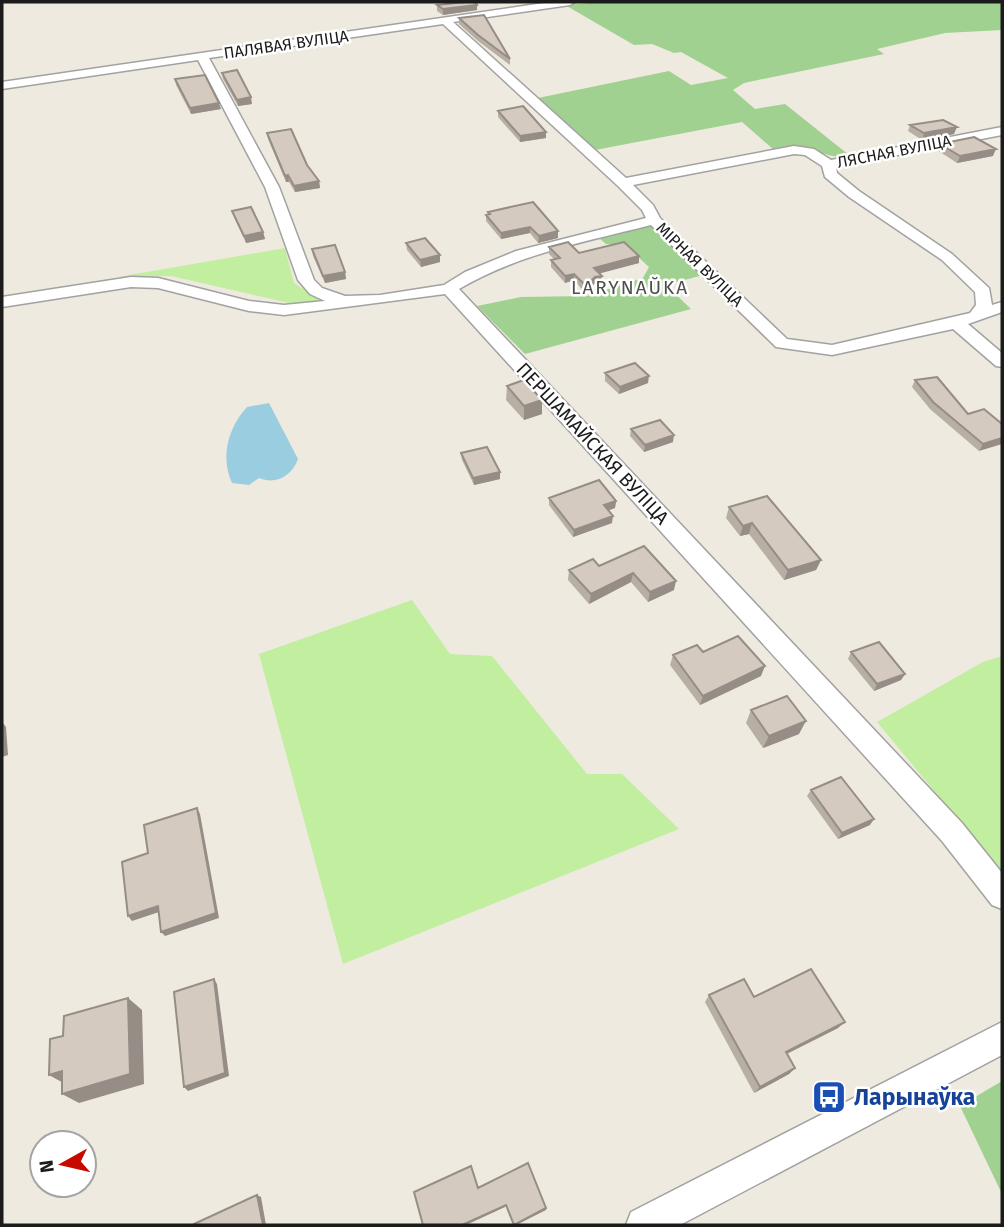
<svg xmlns="http://www.w3.org/2000/svg" width="1004" height="1227" font-family="'Fira Sans',sans-serif">
  <style>
    .grass { fill: #c2eea0 }
    .forest { fill: #a0d190 }
    .water { fill: #9bcde0 }
    .lines { fill: none; stroke-linecap: round; stroke-linejoin: round }
    .minor-casing { stroke: #a2a2a2; stroke-width: 3 }
    .minor { fill: #fff; fill-rule: evenodd }
    .wall { fill: #b7aea4 }
    .shaded-wall { fill: #958d86 }
    .building { fill: #d5cabf; stroke: #958d86; stroke-width: 2 }
    .labels { text-anchor: middle; stroke-width: 5; stroke-linejoin: round; paint-order: stroke }
    .far-street-label { font-size: 16px; fill: #1b1b1b; stroke: #fff }
    .far-quarter-label { font-size: 19px; letter-spacing: 2px; fill: #4e4e4e; stroke: #fff }
    .street-label { font-size: 19px; fill: #1b1b1b; stroke: #fff }
    .near-transit-label { font-size: 23px; font-weight: bold; fill: #164399; stroke: #fff; text-anchor: start }
  </style>
  <rect width="100%" height="100%" fill="#eeeadf"/>
  <path class="grass" d="M285,248L294,283L314,296L332,302L289,303L171,276L118,277Z
    M412,600L450,654L492,656L587,774H622L679,829L343,964L259,654Z
    M1002,656V873L877,722L983,662Z"/>
  <path class="forest" d="M601,2H1002V30L945,33L877,49L884,54L744,83L733,90L755,109L785,104L849,155C829,159 827,153 809,149C797,146 785,148 773,149L742,122L595,150L538,98L669,71L691,85L728,78L681,52L674,53L652,44L634,45L565,5Z
    M653,224L703,275L666,285L691,309L525,354L477,306L521,297L587,296L643,278L649,267L626,246L606,244L599,238Z
    M1002,1081V1194L960,1106Z"/>
  <path class="water" d="M269,403L298,459C292,476 276,485 259,478L249,485L232,483C220,457 228,428 247,407Z"/>
  <g class="lines">
    <g class="minor-casing">
      <path id="minor" d="M551,2H575L570,5L453,22L626,178L794,146L814,149L831,160L1002,127V135L836,167L837,173L859,191L952,254L989,288L992,305L1002,302V312L968,324L1002,353V367L996,366L953,329L832,355L776,347L651,225C585,242 518,254 459,289L962,823L1002,873V909L992,905L942,841L445,294L284,315L249,311L158,288L131,287L2,307V297L131,277L158,278L249,301L284,305L325,301L310,294L298,280L265,187L198,60L2,89V82ZM443,24L618,186L642,210L646,218L516,251L465,272L444,285L380,295L345,296L322,288L314,280L279,187L209,58ZM794,154L805,155L822,166L825,177L849,197L942,260L975,292L976,305L970,313L832,345L787,339L660,218L653,205L633,185Z
        M1002,1022V1055L680,1225H626L631,1212Z"/>
    </g>
    <use href="#minor" class="minor"/>
  </g>
  <path class="wall" d="M437,5H477V10L443,15L437,11Z
    M459,18L510,59V65L478,41L459,24Z
    M222,73L252,104L238,106L223,79Z
    M175,79L221,109L191,114L176,85Z
    M498,111L546,132V138L520,142L498,117Z
    M910,125L954,134L922,140L908,131Z
    M267,133L307,165L319,181L320,188L295,192L289,182H286L268,139Z
    M940,144L993,156L957,163L937,150Z
    M232,211L263,232L265,239L246,243L234,217Z
    M488,212L558,238L538,243L530,233L501,239L486,221V215H488Z
    M406,243L440,262L421,267L407,250Z
    M549,247L579,253L639,263L599,273L601,282L594,284L585,293L574,280L565,283L551,267V260L554,259L549,254Z
    M312,249L345,272L346,279L325,283L313,256Z
    M605,373L648,383L619,394L605,381Z
    M915,380L968,414L1002,424L979,451L930,409L912,387Z
    M507,386L542,400V414L524,420L506,400Z
    M631,429L673,442L644,452L630,436Z
    M461,453L500,472V479L474,485L462,460Z
    M549,498L616,501L615,508L609,510L612,523L573,537L549,505Z
    M729,507L821,560L816,570L784,580L749,534L740,536L726,518Z
    M644,546L674,590L648,602L631,582L589,604L568,580L569,570L599,566Z
    M703,652L761,676L700,705L670,665L673,655Z
    M851,652L905,674L901,680L874,691L848,659Z
    M751,710L799,734L763,748L746,723Z
    M811,790L870,825L838,839L807,796Z
    M709,995L754,997L838,1028L787,1054L795,1068L789,1074L754,1093L705,1002Z"/>
  <path class="shaded-wall" d="M477,5V10L443,15V9Z
    M251,97L252,104L238,106L237,100Z
    M219,103L221,109L191,114L190,108Z
    M957,127L954,134L922,140L924,133Z
    M546,132V138L520,142V136Z
    M996,149L993,156L957,163L960,156Z
    M288,175L289,182H286L285,176Z
    M319,181L320,188L295,192L294,186Z
    M530,227V233L501,239V233Z
    M558,231V238L538,243L539,236Z
    M263,232L265,239L246,243L244,236Z
    M440,255V262L421,267L420,260Z
    M639,256V263L594,275V268Z
    M345,272L346,279L325,283L323,276Z
    M574,274V280L565,283V276Z
    M602,276L601,282L594,284L585,293L586,286L595,277Z
    M649,376L648,383L619,394L620,387Z
    M542,400V414L524,420V406Z
    M674,435L673,442L644,452L645,445Z
    M1002,438V444L979,451L983,444Z
    M500,472V479L474,485L473,478Z
    M616,501L615,508L604,512V505Z
    M613,516L612,523L573,537L574,530Z
    M752,523L749,534L740,536L743,526Z
    M821,560L816,570L784,580L788,570Z
    M633,573L631,582L589,604L591,594Z
    M676,581L674,590L648,602L650,592Z
    M765,666L761,676L700,705L703,696Z
    M905,674L901,680L874,691L877,684Z
    M806,721L799,734L763,748L769,736Z
    M2,722L6,727L8,755L2,757Z
    M197,808L200,814L219,918L165,936L161,932Z
    M874,819L870,825L838,839L842,833Z
    M158,906L162,911L132,921L128,916Z
    M214,979L217,984L229,1076L188,1091L184,1087Z
    M128,998L142,1010L144,1084L79,1103L62,1094Z
    M845,1022L838,1028L780,1057L786,1052Z
    M795,1068L789,1074L754,1093L760,1087Z
    M62,1071L67,1085L49,1075Z
    M257,1195L261,1197L266,1225H263Z
    M506,1205L505,1207L466,1225H462Z
    M546,1208V1210L516,1225H514Z"/>
  <path class="building" d="M465,2H475L477,5L443,9L437,5Z
    M484,15L510,59L478,35L459,18Z
    M237,70L251,97L237,100L222,73Z
    M205,75L219,103L190,108L175,79Z
    M523,106L546,132L520,136L498,111Z
    M943,120L957,127L924,133L910,125Z
    M291,129L307,165L319,181L294,186L288,175L285,176L267,133Z
    M974,137L996,149L960,156L940,144Z
    M533,202L558,231L539,236L530,227L501,233L486,215L490,214L488,212Z
    M251,207L263,232L244,236L232,211Z
    M425,238L440,255L420,260L406,243Z
    M568,242L579,253L624,242L639,256L594,268L602,276L595,277L586,286L574,274L565,276L551,260L560,258L549,247Z
    M335,245L345,272L323,276L312,249Z
    M635,363L649,376L620,387L605,373Z
    M937,377L968,414L984,409L1002,424V438L983,444L933,402L915,380Z
    M524,380L542,400L524,406L507,386Z
    M660,420L674,435L645,445L631,429Z
    M487,447L500,472L473,478L461,453Z
    M599,480L616,501L604,505L613,516L574,530L549,498Z
    M767,496L821,560L788,570L752,523L743,526L729,507Z
    M644,546L676,581L650,592L633,573L591,594L569,570L593,559L599,566Z
    M738,636L765,666L703,696L673,655L697,645L703,652Z
    M879,642L905,674L877,684L851,652Z
    M787,696L806,721L769,736L751,710Z
    M841,777L874,819L842,833L811,790Z
    M197,808L216,913L161,932L158,906L128,916L122,862L148,853L144,825Z
    M811,969L845,1022L786,1052L795,1068L760,1087L709,995L744,979L754,997Z
    M214,979L225,1073L184,1087L174,992Z
    M128,998L130,1074L62,1094V1071L49,1075L50,1039L63,1036L64,1016Z
    M528,1163L546,1208L514,1225L506,1205L462,1225H423L414,1192L471,1166L478,1188Z
    M257,1195L263,1225H194V1224Z"/>
  <defs>
    <g id="bus-square" transform="scale(1.75)"><rect x="-9" y="-9" width="18" height="18" rx="4" fill="#1a4fb4" stroke="#fff"/><path d="M-5-6H5V4H4V6H2V4H-2V6H-4V4H-5ZM-3.5-4V0h7V-4ZM-3.5 1.2v1.5H-2V1.2ZM2 1.2v1.5H3.5V1.2Z" fill="#fff"/></g>
  </defs>
  <g fill-rule="evenodd">
    <use href="#bus-square" x="829" y="1097"/>
  </g>
  <g class="labels">
    <g class="far-street-label">
      <text transform="translate(286 44) rotate(-8)" y="6">ПАЛЯВАЯ ВУЛІЦА</text>
      <text transform="translate(894 151) rotate(-11)" y="6">ЛЯСНАЯ ВУЛІЦА</text>
      <text transform="translate(700 264) rotate(44)" y="6">МІРНАЯ ВУЛІЦА</text>
    </g>
    <g class="far-quarter-label">
      <text x="630" y="294">LARYNAŬKA</text>
    </g>
    <g class="street-label">
      <text transform="translate(593 443) rotate(47)" y="7">ПЕРШАМАЙСКАЯ ВУЛІЦА</text>
    </g>
    <g class="near-transit-label">
      <text x="854" y="1105">Ларынаўка</text>
    </g>
  </g>
  <rect width="1004" height="1227" fill="none" stroke="#1b1b1b" stroke-width="7"/>
  <g transform="translate(63 1164) rotate(262)"><circle r="33" fill="#ffffff" stroke="#a4a4a4" stroke-width="2"/>
  <path d="M0-5L12 26L0 18L-12 26Z" fill="#c60a00"/>
  <text y="-10" font-size="19" font-weight="bold" text-anchor="middle" fill="#1b1b1b">N</text>
  </g>
</svg>
